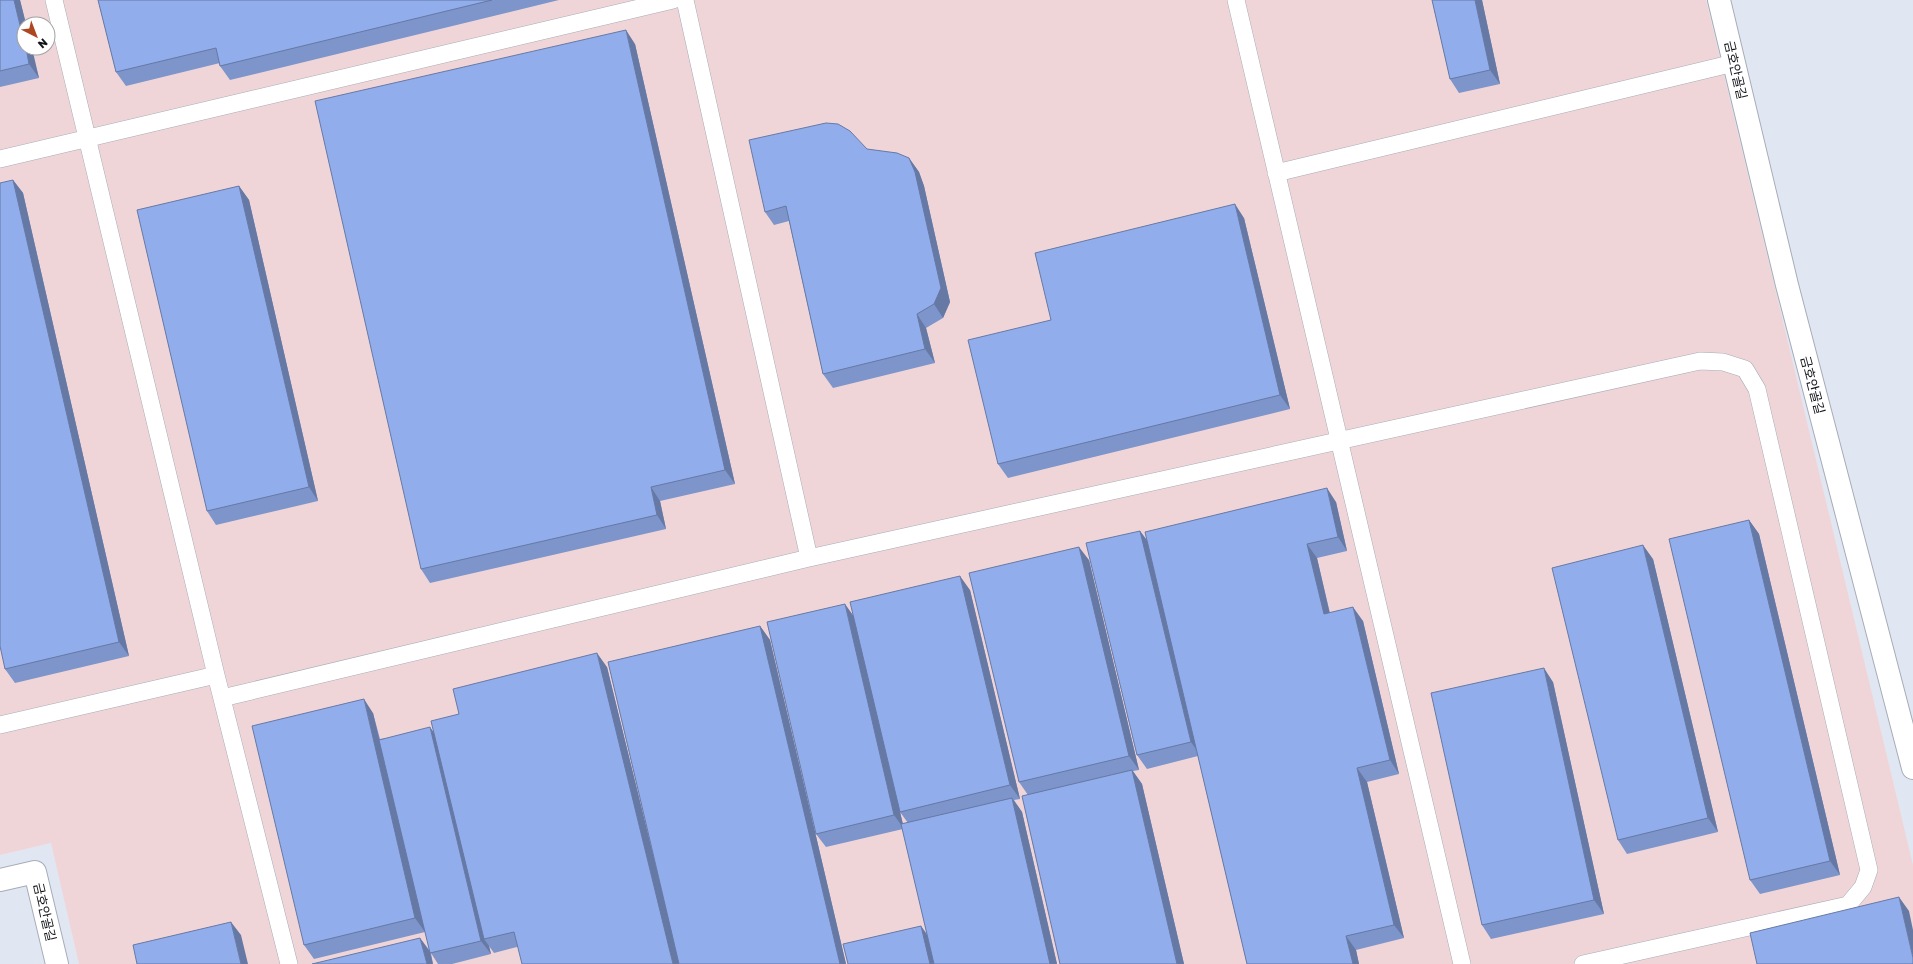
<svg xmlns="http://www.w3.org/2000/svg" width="1913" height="964" font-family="'Golos Text','Noto Sans KR',sans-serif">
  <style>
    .industrial { fill: #f0d5d8; fill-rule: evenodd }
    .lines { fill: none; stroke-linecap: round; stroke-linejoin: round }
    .lane-casing { stroke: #a7acb7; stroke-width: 18 }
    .street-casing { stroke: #a7acb7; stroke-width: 24 }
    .lane { stroke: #fff; stroke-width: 17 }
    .street { stroke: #fff; stroke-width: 22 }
    .wall { fill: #7d95cb; fill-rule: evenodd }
    .shaded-wall { fill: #6679a5 }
    .building { fill: #91adec; stroke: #6679a5 }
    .labels { text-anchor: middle; stroke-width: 4; stroke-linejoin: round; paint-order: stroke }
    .street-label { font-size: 13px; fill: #131418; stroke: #fff }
  </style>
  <rect width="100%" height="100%" fill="#e1e7f2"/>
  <path class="industrial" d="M0,0H1706L1913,865V964H79L51,843L0,855ZM24,24H48V48H24Z"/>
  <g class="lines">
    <g class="lane-casing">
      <path id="lane" d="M54,0L216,675L289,964
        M685,0L809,558
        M1236,0L1462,964
        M0,159L673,0
        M1276,173L1734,63
        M222,698L809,558L1700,361L1723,362L1745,369L1757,389L1869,870L1863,887L1848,905L1583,964
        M0,725L216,675"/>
    </g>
    <g class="street-casing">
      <path id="street" d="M1719,0L1787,285L1913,768
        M0,880L35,872L57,964"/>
    </g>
    <use href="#lane" class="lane"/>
    <use href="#street" class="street"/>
  </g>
  <path class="wall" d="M0,0H20L26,24H24L39,78L0,87Z
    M98,0H559L230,80L220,66V63L126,86L116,72Z
    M1432,0H1482L1500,84L1459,93L1450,79Z
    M635,44L735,484L660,501L666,529L430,583L421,569Z
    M867,149L909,158L919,172L924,186L950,302L943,318L926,328L935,363L833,388L823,374L789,221L774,225L765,212Z
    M13,180L23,193L129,656L15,683L5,669Z
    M239,186L249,200L318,501L216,525L207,511Z
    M1244,218L1290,409L1008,478L998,464L1051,320Z
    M1336,502L1347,551L1317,558L1330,613L1363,621L1399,774L1367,782L1404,938L1356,950L1359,964H1247L1198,756L1147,769L1137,755L1140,531L1147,540Z
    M1749,520L1759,534L1840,875L1760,894L1750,880Z
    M1653,559L1718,832L1627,854L1618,840Z
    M1089,560L1139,770L1133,771L1142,784L1184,964H1060L1028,795L1019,782Z
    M970,590L1020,799L1014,800L1022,812L1057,964H848L921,926L927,934L903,829L826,847L816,834L853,616ZM900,812L908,823L903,824Z
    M760,626L770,640L846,964L517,947L494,953L489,946L491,954L452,964H438L431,953L433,964L420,938L430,951L425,932L314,959L304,945L373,713L380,739L434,733L459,714L607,667L671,929Z
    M1553,682L1604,914L1491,939L1482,925Z"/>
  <path class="shaded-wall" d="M14,0H20L26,24H24V42Z
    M1475,0H1482L1500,84L1490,70Z
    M626,30L635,44L735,484L725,470Z
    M26,48H32L39,78L29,64Z
    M909,158L919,172L924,186L950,302L943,318L934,304Z
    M13,180L23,193L129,656L119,642Z
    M239,186L249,200L318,501L309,487Z
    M1235,204L1244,218L1290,409L1280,395Z
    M917,314L926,328L935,363L925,349Z
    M651,487L660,501L666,529L657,515Z
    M1327,488L1336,502L1347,551L1338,537Z
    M1749,520L1759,534L1840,875L1830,861Z
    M1140,531L1150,545L1200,755L1191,742Z
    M1307,544L1317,558L1333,628L1324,614Z
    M1643,545L1653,559L1718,832L1708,818Z
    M1079,547L1089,560L1139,770L1129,756Z
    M960,576L970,590L1020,799L1010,785Z
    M845,604L855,618L904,829L894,815Z
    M1353,607L1363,621L1399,774L1390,760Z
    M760,626L770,640L846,964H840Z
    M597,653L607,667L680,964H673Z
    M1544,668L1553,682L1604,914L1594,900Z
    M364,699L373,713L425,932L415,918Z
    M430,727L440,741L484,939L489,946L491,954L481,941Z
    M1357,768L1367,782L1404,938L1394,925Z
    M1132,770L1142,784L1184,964H1177Z
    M1012,798L1022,812L1057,964H1050Z
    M1899,897L1909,911L1913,930V958Z
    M231,922L241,935L248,964H241Z
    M921,926L930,940L936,964H930Z
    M1346,936L1356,950L1359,964H1353Z
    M420,938L430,952L433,964H427Z"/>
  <path class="building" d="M0,0H14L24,42V48H26L29,64L0,71Z
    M98,0H492L220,66L216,48L116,72Z
    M1432,0H1475L1490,70L1450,79Z
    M626,30L725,470L651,487L657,515L421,569L315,101Z
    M826,123L838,124L850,131L867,149L897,153L909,158L915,172L941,288L934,304L917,314L925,349L823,374L786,206L765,212L749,140Z
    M13,180L119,642L5,669L0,646V183Z
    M239,186L309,487L207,511L137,210Z
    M1235,204L1280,395L998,464L968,340L1051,320L1035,253Z
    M1327,488L1338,537L1307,544L1324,614L1353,607L1390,760L1357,768L1394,925L1346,936L1353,964H1247L1145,532Z
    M1749,520L1830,861L1750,880L1669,539Z
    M1140,531L1191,742L1137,755L1086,543Z
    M1643,545L1708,818L1618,840L1552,568Z
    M1079,547L1129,756L1019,782L969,573Z
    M960,576L1010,785L900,812L850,602Z
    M845,604L894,815L816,834L767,622Z
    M760,626L840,964H679L608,662Z
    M597,653L673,964H522L514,932L484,939L431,721L459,714L453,689Z
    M1544,668L1594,900L1482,925L1431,693Z
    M364,699L415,918L304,945L252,726Z
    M430,727L481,941L430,953L379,740Z
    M1132,770L1177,964H1060L1022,796Z
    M1012,798L1050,964H934L901,824Z
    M1899,897L1913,958V964H1757L1750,933Z
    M231,922L241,964H137L133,945Z
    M921,926L930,964H848L843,944Z
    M420,938L427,964H312Z"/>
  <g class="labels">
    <g class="street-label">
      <text transform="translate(1736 70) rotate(77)" y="5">금호안골길</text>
      <text transform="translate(1813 385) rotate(75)" y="5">금호안골길</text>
      <text transform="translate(45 912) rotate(77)" y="5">금호안골길</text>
    </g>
  </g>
  <g transform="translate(36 36) rotate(138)"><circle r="19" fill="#ffffff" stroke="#a1a1a3"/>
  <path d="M0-3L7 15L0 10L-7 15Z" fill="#ad4720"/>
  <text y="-6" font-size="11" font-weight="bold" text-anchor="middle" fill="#131418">N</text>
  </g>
</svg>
